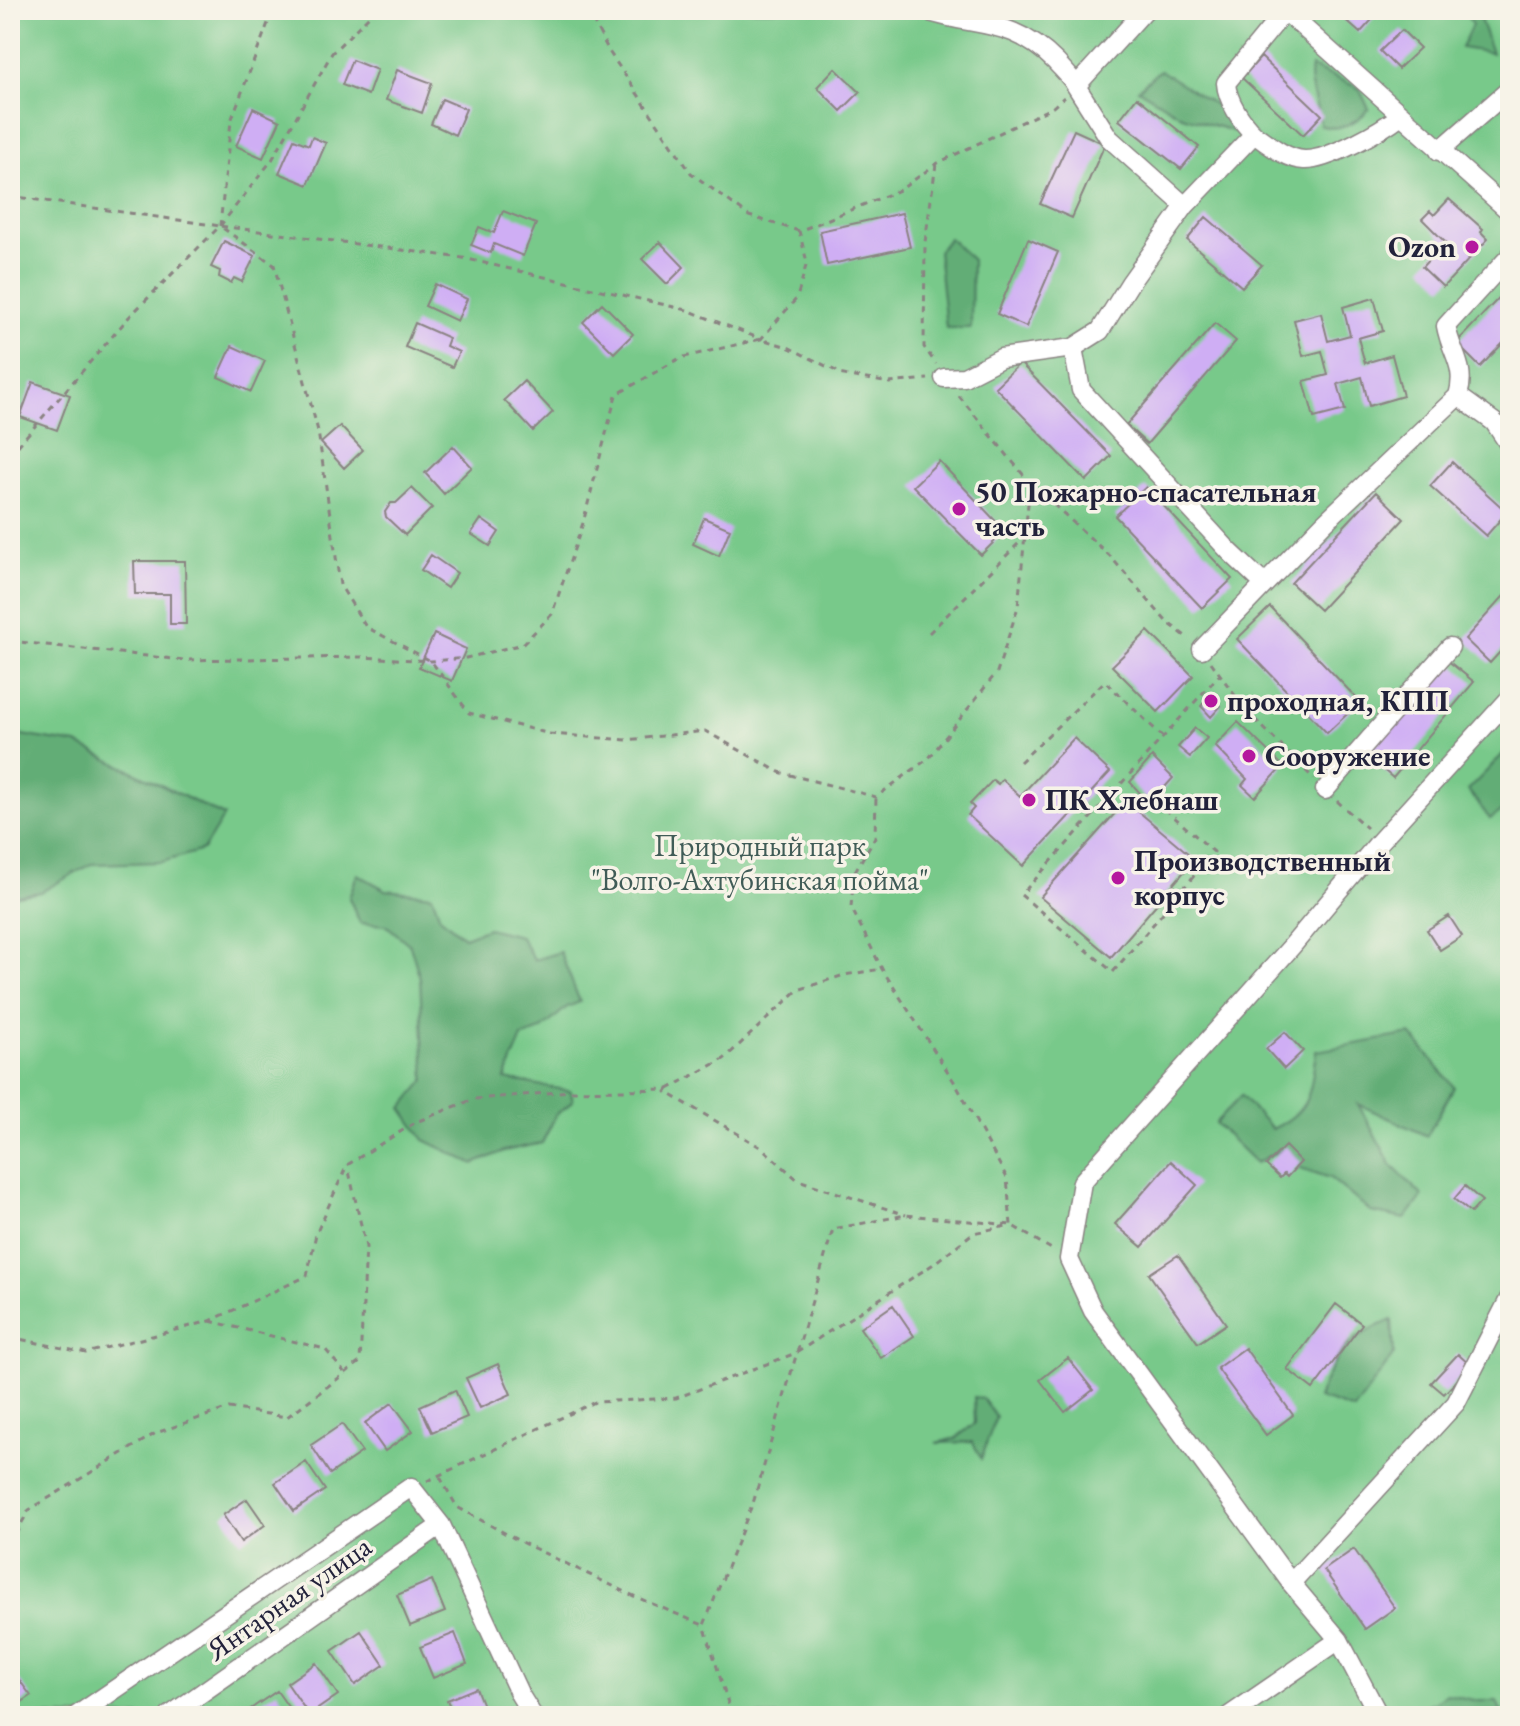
<svg xmlns="http://www.w3.org/2000/svg" width="1520" height="1726" font-family="'EB Garamond',serif">
  <style>
    .green { fill: #78c98a; stroke: #4d7662; stroke-width: 2 }
    .forest { fill: #62ad76; stroke: #426858; stroke-width: 2 }
    .building { fill: #cfaef4 }
    .lines { fill: none; stroke-linecap: round; stroke-linejoin: round }
    .minor-casing { stroke: #8a8382; stroke-width: 21 }
    .path { stroke: #8a8382; stroke-width: 3; stroke-dasharray: 6 6; stroke-linecap: butt }
    .minor { stroke: #fff; stroke-width: 18 }
    .poi-dot { fill: #b5179e; stroke: #f7f3e8; stroke-width: 3 }
    .labels { text-anchor: middle; stroke-width: 7; stroke-linejoin: round; paint-order: stroke }
    .poi-label { font-size: 30px; font-weight: bold; fill: #22223b; stroke: #f7f3e8; text-anchor: start }
    .park-label { font-size: 30px; fill: #405c57; stroke: #f7f3e8 }
    .street-label { font-size: 30px; fill: #22223b; stroke: #f7f3e8 }
  </style>
  <rect width="100%" height="100%" fill="#f7f3e8"/>
  <filter id="ink" filterUnits="userSpaceOnUse"><feTurbulence type="fractalNoise" baseFrequency=".0125" numOctaves="2"/><feDisplacementMap in="SourceGraphic" scale="16" xChannelSelector="R" yChannelSelector="G"/><feConvolveMatrix kernelMatrix="1 2 1 2 8 2 1 2 1" color-interpolation-filters="sRGB"/></filter>
  <filter id="wash" filterUnits="userSpaceOnUse"><feTurbulence type="fractalNoise" baseFrequency=".006" numOctaves="4" result="noise"/><feDisplacementMap in="SourceGraphic" scale="32" xChannelSelector="R" yChannelSelector="G"/><feGaussianBlur stdDeviation="1.8" result="paint"/><feColorMatrix in="noise" values="0 0 0 0 0 0 0 0 0 0 0 0 0 0 0 0 0 1.4 0 .05"/><feComposite in="paint" operator="in"/></filter>
  <g filter="url(#wash)">
    <rect width="100%" height="100%" fill="#f1e4ca"/>
    <path class="green" d="M10,10H1510V1716H10Z"/>
    <path class="forest" d="M1464,10H1477L1492,53L1461,48L1472,25Z
      M1311,67L1359,88L1369,109C1357,122 1338,133 1320,125C1318,104 1307,87 1311,67Z
      M1160,70L1231,115L1233,131L1182,116L1138,89Z
      M949,238L972,260L971,328H946L938,251Z
      M10,733L77,744L224,816L203,850L162,862L91,864L41,892L10,897Z
      M1510,747V804L1490,819L1468,790Z
      M357,874L386,890L432,895L440,917L464,937L488,928L520,936L534,960L560,952L580,1002L567,1007L541,1030L522,1037L505,1079L571,1091L573,1101L556,1115L542,1143L504,1151L474,1164L424,1140L402,1108L425,1080L420,978L410,945L386,925L360,923L349,898Z
      M1411,1034L1454,1087L1427,1136L1358,1104L1392,1166L1423,1196L1405,1219L1371,1212L1330,1178L1300,1168L1283,1149L1256,1163L1215,1123L1241,1096L1272,1129C1312,1110 1310,1092 1316,1051Z
      M1392,1320L1394,1354L1354,1410L1318,1398C1336,1354 1345,1338 1392,1320Z
      M974,1397L983,1399L996,1417L981,1459L973,1442L936,1443L956,1438L975,1423Z
      M1447,1694L1478,1701H1497L1503,1716H1408Z"/>
    <g id="blocks">
      <path class="building" d="M1350,10H1381L1360,33L1343,18Z
        M1402,30L1420,48L1398,69L1380,51Z
        M1261,57L1322,115L1303,135L1242,78Z
        M352,60L377,70L368,95L342,85Z
        M835,68L860,92L841,111L817,87Z
        M397,70L432,83L422,113L386,100Z
        M1137,97L1199,147L1181,169L1119,120Z
        M442,99L466,109L455,135L431,124Z
        M253,108L280,121L263,158L236,146Z
        M1074,130L1105,144L1072,218L1040,204Z
        M312,137L326,143L308,185L279,173L294,139L309,145Z
        M1449,199L1483,229L1481,232L1488,239L1443,287L1422,267L1445,242L1422,219L1430,211L1434,215Z
        M503,211L536,224L523,256L494,244L491,253L471,245L479,227L494,233Z
        M902,213L910,247L827,265L820,231Z
        M1206,217L1262,265L1242,287L1187,240Z
        M1028,239L1058,252L1026,327L997,314Z
        M224,241L255,256L242,282L234,278L231,283L219,277L220,271L211,267Z
        M660,242L684,267L667,284L642,259Z
        M435,284L467,299L457,321L425,306Z
        M1510,286V336L1480,367L1456,343Z
        M1374,298L1383,331L1358,338L1365,363L1392,355L1403,396L1369,406L1362,377L1338,384L1345,410L1314,418L1304,381L1328,375L1322,351L1303,356L1294,320L1321,313L1328,341L1350,335L1343,307Z
        M602,303L633,334L614,353L583,322Z
        M415,323L449,338L446,346L459,352L452,367L405,347Z
        M1215,323L1236,341L1147,444L1126,425Z
        M232,346L265,361L251,392L218,377Z
        M1020,363L1111,456L1086,481L995,387Z
        M524,381L553,412L533,431L504,400Z
        M33,382L70,395L57,430L20,417Z
        M340,426L363,450L344,468L321,443Z
        M453,446L472,467L444,494L425,473Z
        M939,461L1005,531L981,555L913,486Z
        M1452,462L1507,512L1486,536L1430,486Z
        M1146,487L1232,579L1202,608L1115,516Z
        M412,488L432,508L405,535L386,517L385,512L391,503H396Z
        M1376,492L1404,519L1320,610L1291,583Z
        M704,518L730,529L719,556L693,544Z
        M481,519L499,532L490,546L471,534Z
        M431,555L457,573L447,588L421,570Z
        M134,561H185L186,624H170V594H135Z
        M1510,589V641L1490,663L1465,639Z
        M1270,607L1360,702L1327,733L1237,639Z
        M1148,631L1193,676L1158,712L1112,666Z
        M434,634L466,649L452,681L419,667Z
        M1447,660L1474,682L1393,778L1366,755Z
        M1211,695L1221,706L1211,717L1201,706Z
        M1238,722L1283,766L1255,797L1242,785L1247,779L1215,746Z
        M1195,728L1207,738L1190,757L1178,747Z
        M1074,738L1110,772L1023,866L968,815L974,808L970,804L993,780L998,784L1002,779L1020,796Z
        M1152,757L1173,778L1150,804L1130,782Z
        M1126,801L1195,859L1111,957L1040,897Z
        M1449,916L1462,936L1440,950L1427,930Z
        M1285,1032L1303,1051L1284,1069L1266,1049Z
        M1285,1146L1301,1162L1287,1177L1284,1174L1280,1178L1266,1165Z
        M1171,1161L1197,1185L1142,1247L1115,1224Z
        M1465,1186L1482,1201L1471,1213L1454,1199Z
        M1178,1255L1226,1324L1198,1343L1149,1274Z
        M1336,1304L1362,1324L1313,1389L1287,1369Z
        M893,1305L914,1336L881,1358L860,1328Z
        M1245,1348L1293,1415L1266,1435L1217,1368Z
        M1458,1354L1471,1366L1444,1394L1431,1383Z
        M1068,1358L1093,1390L1065,1412L1040,1380Z
        M498,1364L511,1394L480,1408L466,1378Z
        M455,1390L467,1417L432,1432L420,1406Z
        M392,1403L413,1431L385,1451L365,1423Z
        M342,1424L362,1452L330,1474L311,1445Z
        M306,1462L325,1490L294,1511L275,1483Z
        M247,1499L265,1525L241,1542L223,1515Z
        M1354,1549L1395,1608L1365,1629L1324,1570Z
        M432,1580L445,1612L410,1626L397,1595Z
        M361,1631L384,1665L355,1685L332,1651Z
        M455,1633L467,1664L433,1678L420,1647Z
        M316,1663L338,1695L309,1715L287,1683Z
        M15,1674L31,1696L10,1710V1677Z
        M476,1688L487,1716H454L447,1700Z
        M277,1691L293,1714L248,1716L246,1712Z"/>
    </g>
  </g>
  <g filter="url(#ink)">
    <use href="#blocks" fill-opacity="0" stroke="#8a8382" stroke-width="2"/>
    <g class="lines">
      <g class="minor-casing">
        <path id="minor" d="M924,10C978,29 1010,16 1056,62C1063,70 1071,77 1076,86L1145,10
          M1284,10L1510,212
          M1076,86L1109,138L1185,206
          M1254,134C1268,144 1286,159 1304,160C1328,161 1382,130 1401,115
          M1439,151L1510,89
          M1073,348L1081,390L1230,552L1264,584
          M944,378L964,377L1001,358L1073,348L1100,331L1130,283L1185,206L1254,134C1242,123 1227,100 1226,83L1285,11
          M1458,396L1494,422L1510,446
          M1202,649L1324,523L1458,396C1467,366 1451,354 1446,326L1510,256
          M1325,790L1450,647
          M1291,1583L1456,1403L1510,1297
          M76,1716L411,1487L441,1525L520,1695L533,1716
          M169,1716L441,1525
          M1229,1716L1339,1640
          M1379,1716L1339,1640L1291,1583L1093,1311L1069,1259L1082,1182L1292,946L1380,841L1510,698"/>
      </g>
      <path class="path" d="M587,10L610,53L691,173L749,216L799,231
        M936,164L925,242L924,347L936,364
        M10,196L220,226L274,265L318,431L340,585L366,627L431,661L469,713L550,734L627,740L705,731L779,772L876,797L929,758L997,672L1018,607L1030,483
        M220,226L272,160L332,53L375,10
        M220,226L231,121L273,10
        M959,396L1030,483L1110,556L1166,621L1189,639
        M10,455L129,317L220,226L463,258L687,310L761,339L797,298L807,262L799,231L900,190L936,164L1053,107L1064,97
        M929,633L1024,538
        M10,641L183,660L362,657L431,661L466,658L523,644L552,614L583,523L616,395L680,358L761,339L788,347L836,371L838,374L889,383L928,379
        M1211,662L1244,708L1314,779
        M1020,762L1105,681L1163,737
        M1337,801L1367,828
        M1165,809L1214,852L1113,972L1021,895L1220,674
        M668,1089L724,1059L798,990L844,975L882,969
        M210,1321L325,1349L344,1372
        M10,1337L86,1353L210,1321L307,1276L316,1234L347,1165L416,1122L474,1099L571,1091L668,1089L666,1092L762,1148L798,1180L906,1215
        M440,1477L457,1507L521,1542L636,1597L703,1625
        M427,1481L595,1402L676,1398L796,1353L932,1265L973,1233L1011,1225L1007,1178L955,1083L882,969L851,907L854,873L875,837L876,797
        M10,1544L29,1510L156,1433L229,1408L287,1417L360,1362L366,1247L348,1167
        M732,1716L704,1625L754,1500L833,1229L906,1215L1011,1225L1053,1250"/>
      <use href="#minor" class="minor"/>
    </g>
  </g>
  <g class="poi-dot">
    <circle cx="1472" cy="247" r="8"/>
    <circle cx="959" cy="509" r="8"/>
    <circle cx="1211" cy="701" r="8"/>
    <circle cx="1249" cy="756" r="8"/>
    <circle cx="1029" cy="800" r="8"/>
    <circle cx="1118" cy="878" r="8"/>
  </g>
  <g class="labels">
    <g class="poi-label">
      <text x="1456" y="257" text-anchor="end">Ozon</text>
      <text x="975" y="502">50 Пожарно-спасательная<tspan x="975" dy="34">часть</tspan></text>
      <text x="1227" y="711">проходная, КПП</text>
      <text x="1265" y="766">Сооружение</text>
      <text x="1045" y="810">ПК Хлебнаш</text>
      <text x="1134" y="871">Производственный<tspan x="1134" dy="34">корпус</tspan></text>
    </g>
    <g class="park-label">
      <text x="760" y="856">Природный парк<tspan x="760" dy="34">"Волго-Ахтубинская пойма"</tspan></text>
    </g>
    <g class="street-label">
      <text transform="translate(289 1598) rotate(-35)" y="10">Янтарная улица</text>
    </g>
  </g>
  <rect width="1520" height="1726" fill="none" stroke="#f7f3e8" stroke-width="40"/>
</svg>
